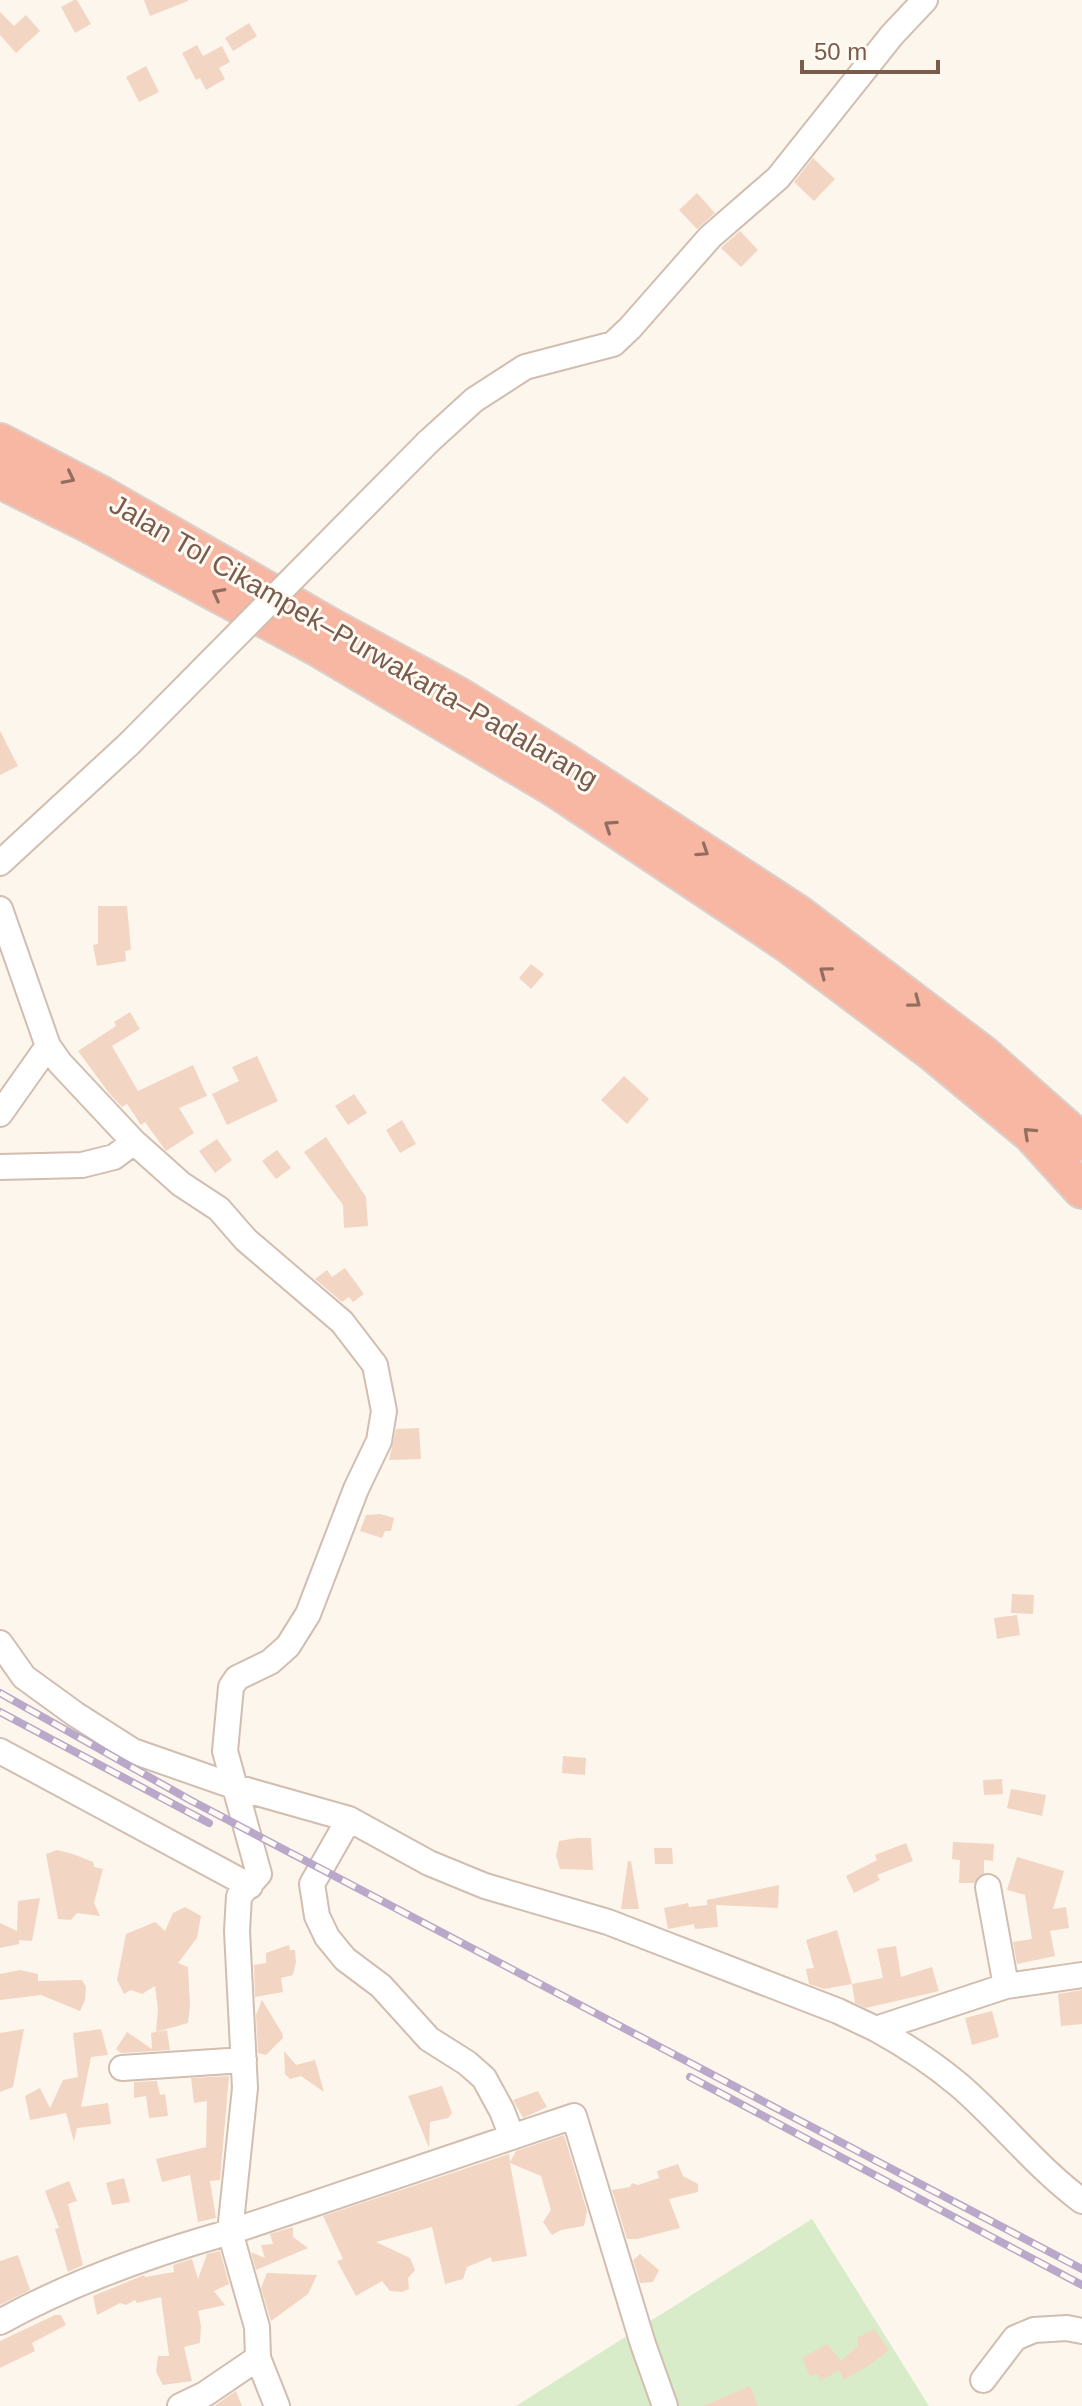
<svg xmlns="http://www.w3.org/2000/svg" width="1082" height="2406" font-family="Helvetica,sans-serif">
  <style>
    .green { fill: #d8ecc9 }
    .building { fill: #f3d5c3 }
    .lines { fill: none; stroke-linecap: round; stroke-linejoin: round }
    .minor-casing { stroke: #d1beb0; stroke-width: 28 }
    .highway-casing { stroke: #dad1cd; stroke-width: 40 }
    .minor { stroke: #fff; stroke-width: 24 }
    .highway { stroke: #f7b7a3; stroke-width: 36 }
    .rail-casing { stroke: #b9a8c9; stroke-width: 8 }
    .rail { stroke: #fffaf3; stroke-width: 5; stroke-dasharray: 15; stroke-linecap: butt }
    .minor-bridge-casing { stroke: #d1beb0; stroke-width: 28; stroke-linecap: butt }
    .minor-bridge { stroke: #fff; stroke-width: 24 }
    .oneway { stroke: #936e5e }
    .labels { text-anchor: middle; stroke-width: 6; stroke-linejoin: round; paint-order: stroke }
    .street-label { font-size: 28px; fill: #7a5c4d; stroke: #fffaf3 }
  </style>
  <rect width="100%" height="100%" fill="#fdf6ec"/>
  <path class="green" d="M812,2219L929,2406H516Z"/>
  <path class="building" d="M74,0H77L91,24L75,33L61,7Z
    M144,0H188V1L150,16Z
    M0,12L14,26L26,15L40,31L16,53L0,35Z
    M249,23L257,36L233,51L225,38Z
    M197,45L203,56L222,46L230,62L219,68L225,79L206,90L200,78L196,80L182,53Z
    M146,66L159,92L139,102L126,77Z
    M813,158L835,179L814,201L794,182Z
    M697,193L715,213L697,229L679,210Z
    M740,231L758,250L741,267L721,248Z
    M0,731L18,766L0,775Z
    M98,906H127L131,950L125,951L126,961L97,966L93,945L98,944Z
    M531,964L544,974L531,989L519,978Z
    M130,1012L140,1029L112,1046L138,1091L193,1065L207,1096L179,1108L194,1133L166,1151L145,1122L141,1125L127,1104L122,1107L109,1093L78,1051L116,1026L114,1022Z
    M257,1056L278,1101L227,1125L212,1094L239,1081L232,1067Z
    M624,1076L649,1099L627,1124L601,1100Z
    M354,1094L367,1113L348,1125L335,1106Z
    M402,1120L416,1144L400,1153L386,1130Z
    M326,1137L366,1197L368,1226L344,1228L343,1205L304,1152Z
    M217,1139L232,1160L215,1173L199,1151Z
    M277,1150L291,1168L276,1179L262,1161Z
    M345,1268L364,1294L353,1302L349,1297L342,1302L315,1279L327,1270L332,1277Z
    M419,1428L421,1459L389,1460L396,1429Z
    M380,1514L394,1518L391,1531H385L382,1538L360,1531L366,1515Z
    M1012,1594L1034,1595L1033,1614L1011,1613Z
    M1017,1615L1020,1635L997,1639L994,1618Z
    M563,1756L586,1758L585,1775L562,1773Z
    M1002,1779L1003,1794L984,1795L983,1780Z
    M1011,1789L1046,1795L1042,1816L1007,1808Z
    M577,1838H591L593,1870L560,1869L556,1856L559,1841Z
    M953,1842L994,1844L993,1861L984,1860V1873L974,1883H959L960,1860L952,1859Z
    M906,1843L913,1861L877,1875L880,1880L854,1893L846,1876L877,1860L875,1855Z
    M654,1848H672L673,1864H655Z
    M57,1850L73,1854L93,1862L94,1867L103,1869L94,1903L100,1916L77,1913L71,1920L58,1919L46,1854Z
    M1017,1857L1064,1871L1053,1909L1066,1907L1069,1928L1050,1931L1055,1956L1017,1964L1013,1942L1032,1939L1025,1895L1007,1890Z
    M628,1861H631L639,1909H621Z
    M779,1885L778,1908L716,1905L718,1927L695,1929L694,1924L668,1929L664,1908L688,1903L689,1907L707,1905V1900Z
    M40,1898L32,1941L19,1940V1944L0,1948V1923L17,1931L18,1901Z
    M185,1907L201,1916L197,1938L178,1963L188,1967L190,2006L188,2023L156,2032L158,2010L155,1986L142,1994L131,1990L124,1994L117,1980L126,1934L155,1922L165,1931L173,1913Z
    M837,1930L852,1984L824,1989L809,1984L806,1969L814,1968L806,1940Z
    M289,1945L290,1950H295L296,1962L293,1975L281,1978L283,1992L255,1997L254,1965L266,1963V1953Z
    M896,1946L901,1977L932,1967L939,1991L866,2008L855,2003L852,1984L883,1978L877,1949Z
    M20,1970L38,1974V1981L82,1980L86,1987L85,2000L80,2011L41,1995L0,2000V1974Z
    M1082,1990V2024L1061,2026L1058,1994Z
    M262,2000L282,2033L283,2038L266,2055L258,2053L256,2015Z
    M992,2011L999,2037L972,2045L965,2018Z
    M24,2029L13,2087L0,2092V2033Z
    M101,2029L108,2055L91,2057L81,2107L108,2103L111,2124L77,2128L74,2142L66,2113L30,2120L25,2096L40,2088L50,2108L63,2080L78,2077L73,2033Z
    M167,2030L170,2050L121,2053L116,2049L127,2032L152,2049L151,2033Z
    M284,2051L296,2065L315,2060L324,2092L301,2076L290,2079L285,2074Z
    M229,2076L220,2180L210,2181L216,2218L198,2222L190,2175L162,2182L156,2159L206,2147L207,2101L194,2103L191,2078Z
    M157,2081L160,2095L165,2094L168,2116L149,2118L146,2096L134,2098V2082Z
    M442,2086L452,2113L448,2118L430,2122L429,2148L408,2096Z
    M538,2091L547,2107L523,2118L513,2100Z
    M564,2135L587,2211L584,2226L561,2230L552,2235L543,2222L551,2210L541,2176L510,2163L527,2256L492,2262L491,2257L467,2267L463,2279L445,2284L432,2227L376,2242L410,2258L415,2270L408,2278L409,2289L402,2292L390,2291L382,2281L356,2296L337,2261L343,2259L323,2216L509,2154L510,2162L516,2151Z
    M678,2164L683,2176L698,2184V2192L669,2199L680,2228L637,2239H627L612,2190L630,2187L632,2183L638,2185L659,2178L657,2171Z
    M124,2178L130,2202L112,2205L106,2183Z
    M69,2181L77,2201L68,2204L83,2265L68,2272L55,2229L59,2228L45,2191Z
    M293,2227V2237L308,2248L256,2270L251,2252L265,2258L261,2245L273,2244L270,2234Z
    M220,2251L229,2284L214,2291L225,2305L198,2311L201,2326L200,2343L184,2347L192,2381L163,2385L156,2372L158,2356H169L161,2297L137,2303L135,2300L126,2305L120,2303L97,2315L93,2296L144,2275L145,2277L174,2272L173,2265L192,2259L198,2279L207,2254Z
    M640,2254L659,2270L653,2282L640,2283L633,2260Z
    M18,2255L30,2290L0,2305V2261Z
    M267,2273L317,2275L308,2294L271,2321L261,2288Z
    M55,2315H61L66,2325L32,2343L35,2351L0,2368V2341Z
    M874,2329L889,2350L871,2364L844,2380L839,2370L821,2381L817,2374L810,2376L802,2358L827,2344L841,2361L858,2346L857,2338Z
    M750,2386L758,2406H703Z
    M236,2391L242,2406H214Z"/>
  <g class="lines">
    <g class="minor-casing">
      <path id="minor" d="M428,442L474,400L525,367L613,344L630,328L710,237L778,178L892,35L925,0
        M0,863L129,744
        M0,909L48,1046L60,1063L134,1142L181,1184L219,1209L246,1240L342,1322L375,1365L384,1411L379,1441L356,1489L308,1614L288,1646L270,1662L237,1678L231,1687L225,1751L259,1874L239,1896L237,1931L245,2088L230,2232L257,2327L258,2358L277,2406
        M0,1114L48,1046
        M0,1167L82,1165L114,1157L134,1142
        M0,1643L24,1677L75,1714L133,1751L236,1787L349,1819
        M0,1751L250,1886
        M988,1887L1006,1986
        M876,2029C905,2045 934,2064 959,2085C1002,2122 1036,2167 1082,2201
        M122,2068L244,2060
        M512,2137L502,2111L484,2078L467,2063L429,2039L381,1986L345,1959L327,1937L317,1916L312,1884L349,1819L429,1863L485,1886L608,1922L838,2011L876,2029L1006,1986L1082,1975
        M0,2322C72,2282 151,2254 230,2232L574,2116L643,2344L665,2406
        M983,2380L1015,2338L1034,2330L1067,2328L1082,2331
        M180,2406L205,2394L258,2358"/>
    </g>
    <g class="highway-casing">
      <path id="highway" d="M0,442L102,495L333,628L457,695L564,761L797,913L984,1055L1082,1142
        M0,480L83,521L320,649L556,789L788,944L932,1052L1031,1134L1082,1190"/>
    </g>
    <use href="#minor" class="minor"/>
    <use href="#highway" class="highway"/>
    <g class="rail-casing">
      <path id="rail" d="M0,1693L190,1800L1082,2269
        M0,1712L209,1823
        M690,2077L1082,2285"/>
    </g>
    <use href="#rail" class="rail"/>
    <g class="minor-bridge-casing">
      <path id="minor-bridge" d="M129,744L428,442"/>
    </g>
    <use href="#minor-bridge" class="minor-bridge"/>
  </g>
  <defs><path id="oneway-chevron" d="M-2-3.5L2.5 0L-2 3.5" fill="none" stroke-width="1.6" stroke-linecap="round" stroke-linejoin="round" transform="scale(2)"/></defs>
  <g class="oneway">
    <use href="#oneway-chevron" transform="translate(69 478) rotate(27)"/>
    <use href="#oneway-chevron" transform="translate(218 594) rotate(-152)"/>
    <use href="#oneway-chevron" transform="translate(610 826) rotate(-146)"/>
    <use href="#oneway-chevron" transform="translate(703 851) rotate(33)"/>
    <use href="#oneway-chevron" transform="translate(825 972) rotate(-143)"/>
    <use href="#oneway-chevron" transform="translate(915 1002) rotate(37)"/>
    <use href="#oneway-chevron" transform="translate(1029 1133) rotate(-137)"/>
  </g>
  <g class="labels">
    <g class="street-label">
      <text transform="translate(354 641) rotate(30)" y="10">Jalan Tol Cikampek–Purwakarta–Padalarang</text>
    </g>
  </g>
  <path d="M802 60v12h136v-12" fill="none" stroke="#7a5c4d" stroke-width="4"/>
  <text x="814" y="60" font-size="24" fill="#7a5c4d" stroke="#fffaf3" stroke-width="6" paint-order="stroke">50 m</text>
</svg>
